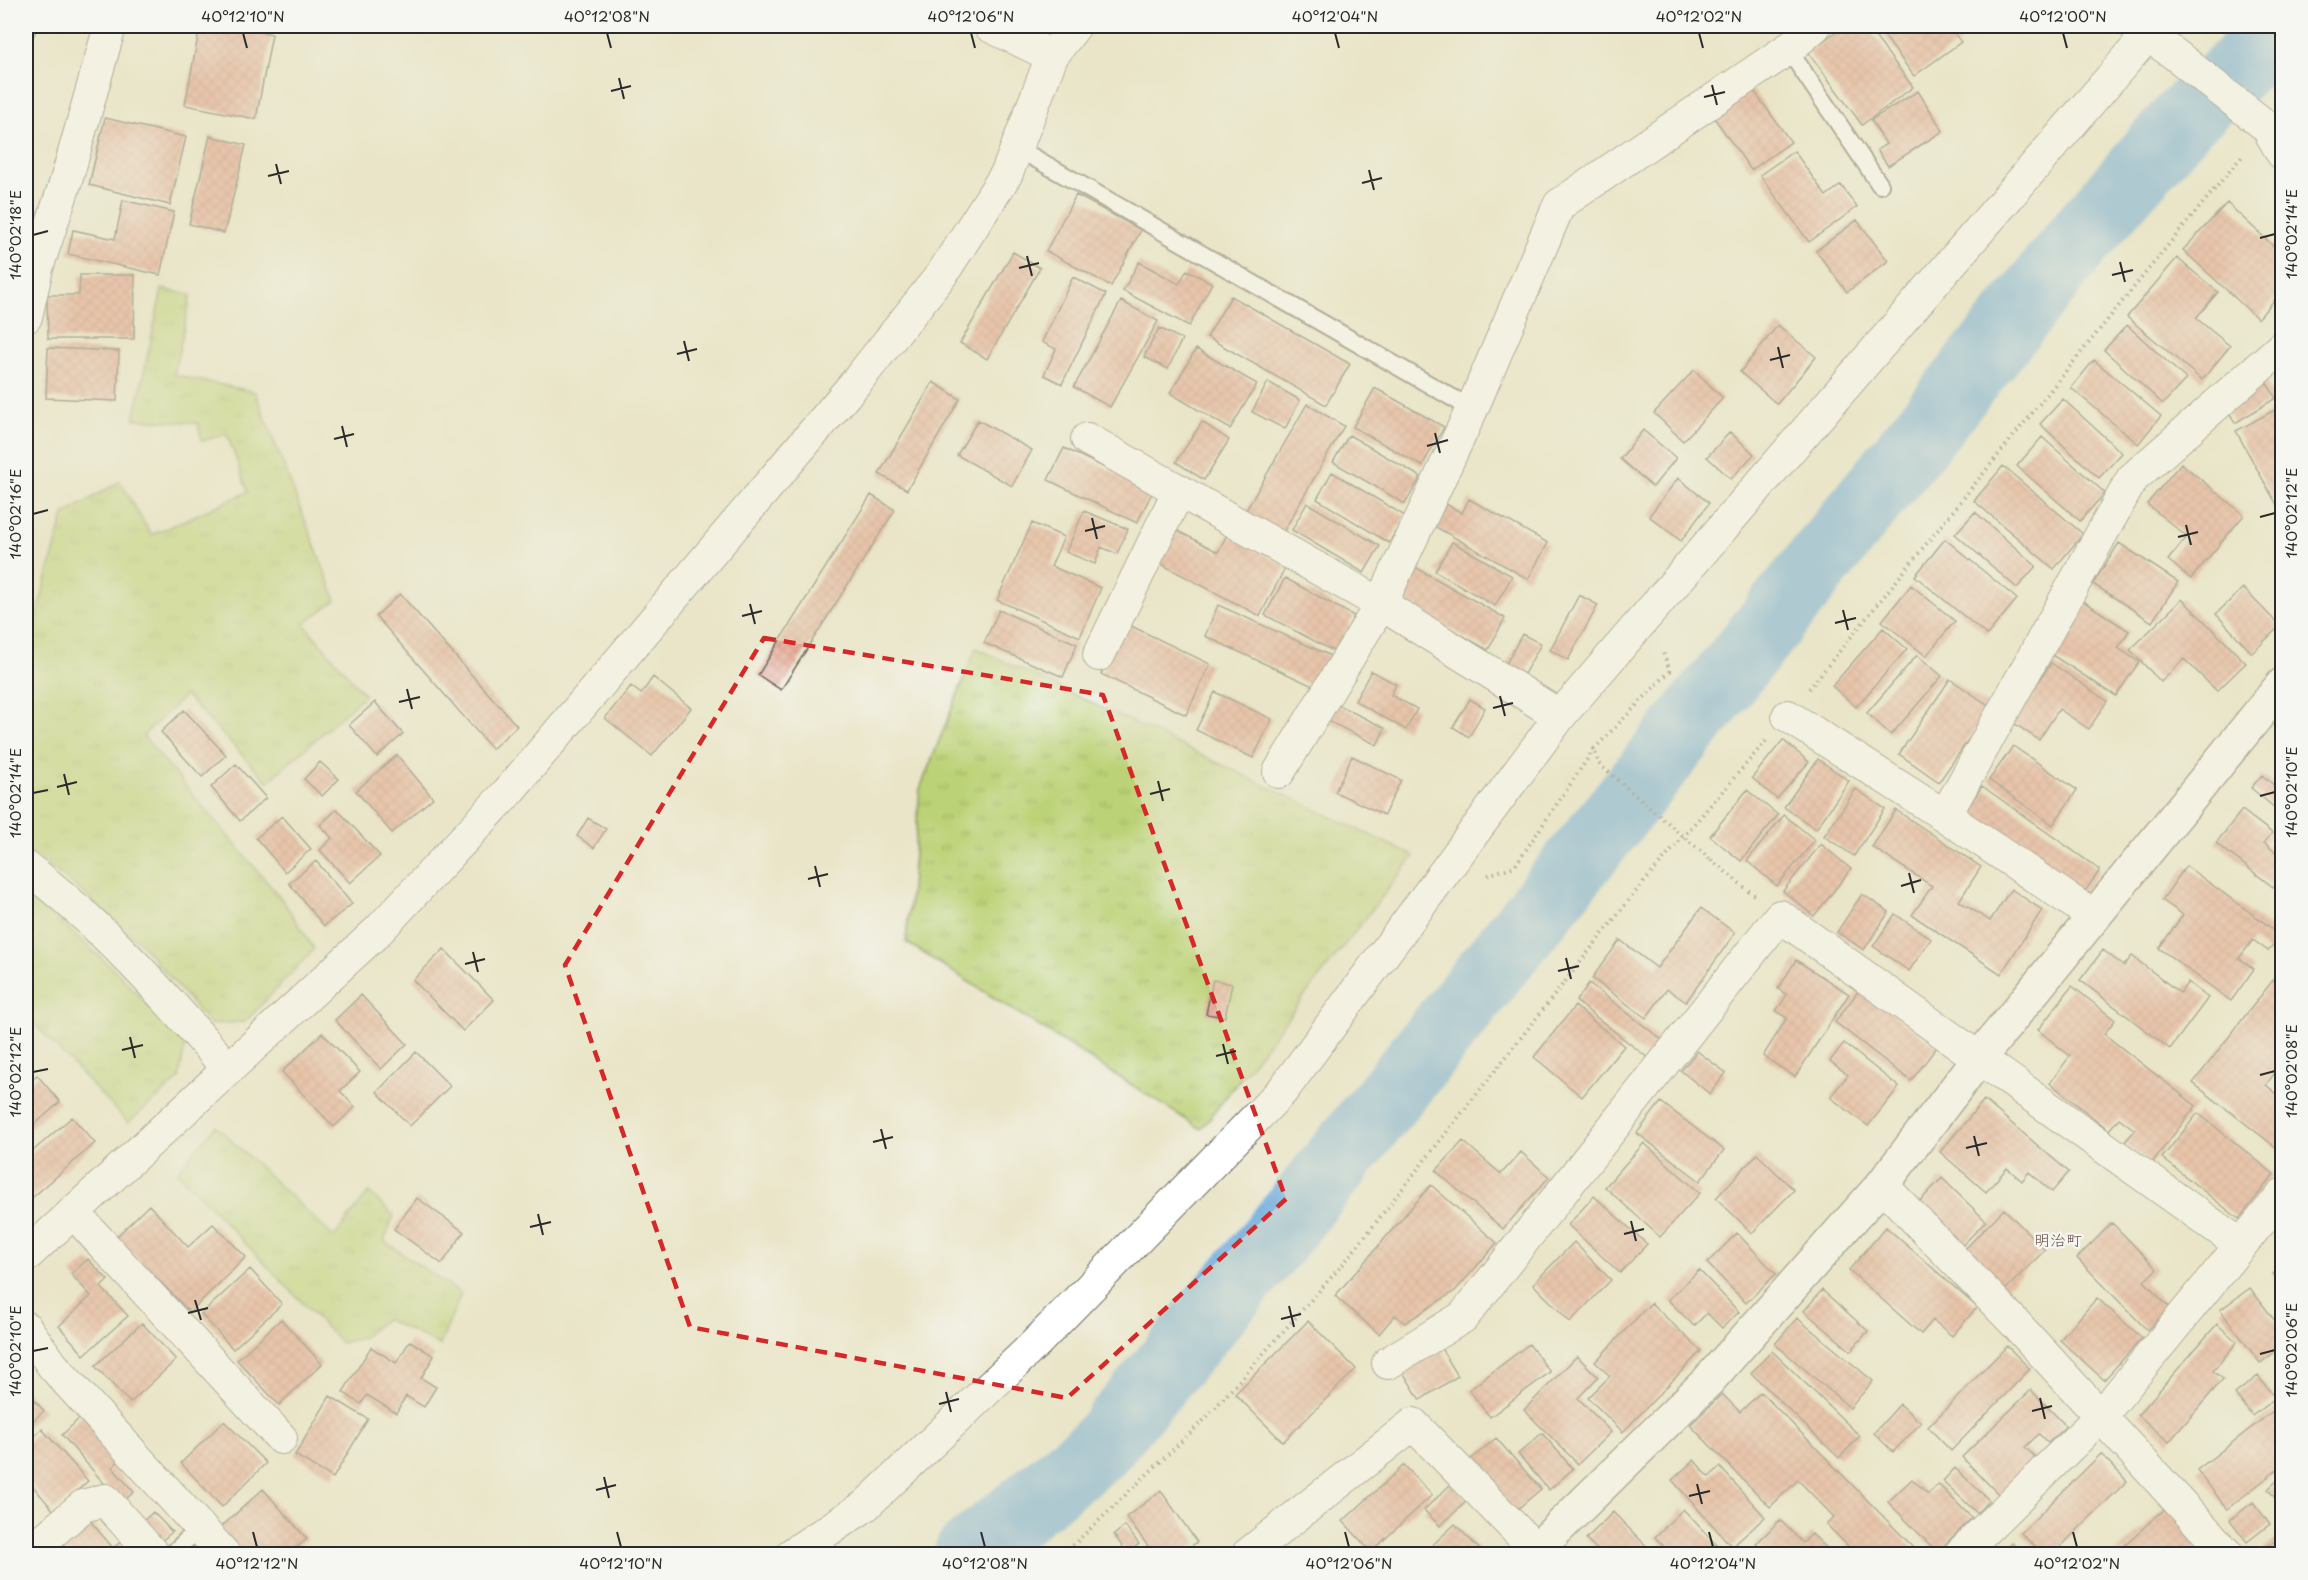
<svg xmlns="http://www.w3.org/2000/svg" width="2308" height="1580" font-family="'Playpen Sans','Klee One',sans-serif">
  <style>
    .grass { fill: url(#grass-tufts); stroke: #747e50; stroke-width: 1.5 }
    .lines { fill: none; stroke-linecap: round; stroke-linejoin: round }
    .river { stroke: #67a7da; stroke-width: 69 }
    .building { fill: url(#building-cross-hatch) }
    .service-casing { stroke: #6e6c62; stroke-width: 20 }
    .minor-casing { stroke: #6e6c62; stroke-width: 34 }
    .tertiary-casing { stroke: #6e6c62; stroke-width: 36 }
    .path { stroke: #6e6c62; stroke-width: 4; stroke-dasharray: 1.5 4.5; stroke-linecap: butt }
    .service { stroke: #fff; stroke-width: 16 }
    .minor { stroke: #fff; stroke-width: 32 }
    .tertiary { stroke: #fff; stroke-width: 33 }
    .path-bridge { stroke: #6e6c62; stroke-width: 4; stroke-dasharray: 1.5 4.5; stroke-linecap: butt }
    .marked { fill: none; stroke: #d62828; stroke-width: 4.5; stroke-dasharray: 12 8; stroke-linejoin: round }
    .ticks { fill: none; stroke: #2b2b2b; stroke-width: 2 }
    .labels { text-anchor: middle; stroke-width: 4.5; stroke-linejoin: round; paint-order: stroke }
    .neighbourhood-label { font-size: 16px; fill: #6c534a; stroke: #f6f6f2 }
    .neatline { fill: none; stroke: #2b2b2b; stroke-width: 2 }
    .ticks-label { font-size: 15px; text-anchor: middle; fill: #2b2b2b }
  </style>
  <defs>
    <pattern id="grass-tufts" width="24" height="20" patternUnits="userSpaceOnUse" patternTransform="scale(1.5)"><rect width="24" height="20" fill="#bcd276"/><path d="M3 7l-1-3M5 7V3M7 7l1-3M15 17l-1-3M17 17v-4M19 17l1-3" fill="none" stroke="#a2b466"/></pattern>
    <pattern id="building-cross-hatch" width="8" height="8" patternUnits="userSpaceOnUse" patternTransform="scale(1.5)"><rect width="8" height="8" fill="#e69c85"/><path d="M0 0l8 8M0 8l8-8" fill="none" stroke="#bb7f6d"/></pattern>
  </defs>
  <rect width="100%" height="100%" fill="#f6f6f2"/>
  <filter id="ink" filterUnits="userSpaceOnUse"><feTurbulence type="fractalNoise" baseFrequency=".0167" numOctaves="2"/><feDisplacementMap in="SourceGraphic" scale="12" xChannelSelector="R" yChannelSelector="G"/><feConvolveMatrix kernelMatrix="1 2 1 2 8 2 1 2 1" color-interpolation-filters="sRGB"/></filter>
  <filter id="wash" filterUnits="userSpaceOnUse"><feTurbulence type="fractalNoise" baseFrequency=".008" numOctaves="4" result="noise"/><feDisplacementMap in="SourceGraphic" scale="24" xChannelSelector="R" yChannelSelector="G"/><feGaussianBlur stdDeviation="1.35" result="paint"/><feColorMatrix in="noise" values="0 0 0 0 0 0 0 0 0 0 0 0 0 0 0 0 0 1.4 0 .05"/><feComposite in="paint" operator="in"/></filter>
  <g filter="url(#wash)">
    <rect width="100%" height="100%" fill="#eae5c8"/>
    <path class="grass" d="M162,289L191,295L174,375L255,392L336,600L304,624L365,695L268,782L185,695L143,736L284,902L314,949L245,1022L210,1024L141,944L81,891L26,848V654L64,515L120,481L151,535L248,492L227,434L202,441L198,423L134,419Z
      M976,648L1414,856L1201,1129L906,942L920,789Z
      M26,891L115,970L185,1045L179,1079L128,1123L26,1015Z
      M216,1126L334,1237L369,1192L394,1216L384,1241L461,1294L440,1345L385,1319L362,1338L341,1343L177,1172Z"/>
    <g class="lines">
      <path class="river" d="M968,1554L1099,1448L1273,1241L2085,232L2184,119L2282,26"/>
    </g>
    <g id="blocks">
      <path class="building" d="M26,26H38L26,53Z
        M200,26H246V29L272,34L256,119L185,105Z
        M1844,26H1867L1913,87L1862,125L1808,52Z
        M1877,26H1949L1961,42L1914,76Z
        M1751,87L1791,142L1751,170L1712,115Z
        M1918,91L1943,131L1888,166L1877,150L1886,144L1871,120Z
        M105,118L186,137L170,205L89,185Z
        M210,136L246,145L224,233L189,224Z
        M1794,151L1826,196L1841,185L1857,207L1809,242L1760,175Z
        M1076,195L1141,230L1111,286L1046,251Z
        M123,200L174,212L160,275L68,254L73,230L115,239Z
        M2227,203L2282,254V291L2258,319L2183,250Z
        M1857,220L1888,261L1847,292L1816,251Z
        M1013,252L1040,268L987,359L960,343Z
        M2177,258L2218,292L2196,318L2230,346L2202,380L2127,317Z
        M1139,262L1179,284L1187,270L1212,283L1189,326L1123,291Z
        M80,275H135L134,339H48L47,295H79Z
        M1073,277L1106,294L1062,384L1044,375L1056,349L1042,342Z
        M1231,296L1350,364L1326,405L1207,337Z
        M1121,301L1158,321L1110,407L1074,387Z
        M1778,325L1816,357L1777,404L1740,372Z
        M2127,325L2186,379L2163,404L2104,350Z
        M1159,328L1182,339L1168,369L1144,357Z
        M48,348L119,351L117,401L46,398Z
        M1196,349L1257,384L1230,429L1170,393Z
        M2094,360L2161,416L2138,444L2071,388Z
        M1694,370L1723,398L1683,441L1654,413Z
        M933,382L960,399L907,490L879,474Z
        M1268,382L1300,400L1285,429L1252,412Z
        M2266,382L2276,398L2235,423L2225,407Z
        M1375,388L1444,427L1422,466L1353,427Z
        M2063,399L2122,453L2099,478L2040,424Z
        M1307,404L1344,426L1281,536L1244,514Z
        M2280,407L2282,411V514L2236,431Z
        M978,420L1032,450L1012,486L957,455Z
        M1202,422L1229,440L1204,480L1176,462Z
        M1643,430L1676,458L1653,487L1620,459Z
        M1730,432L1754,454L1731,479L1707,457Z
        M1349,435L1421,477L1405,504L1333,462Z
        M2042,437L2105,493L2080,521L2017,466Z
        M1064,448L1153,491L1137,523L1048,480Z
        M2181,463L2244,515L2191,579L2168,560L2187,537L2147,504Z
        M2003,466L2083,534L2054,569L1974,501Z
        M1332,472L1405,516L1389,543L1317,499Z
        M1678,478L1709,503L1681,541L1649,516Z
        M871,495L895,510L781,690L758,675Z
        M1469,499L1548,543L1528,579L1434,526L1446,504L1462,513Z
        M1307,503L1380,546L1364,573L1292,530Z
        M1084,511L1128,529L1117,554L1101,547L1095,564L1066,552Z
        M1975,512L2036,566L2017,588L1955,534Z
        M1032,523L1064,537L1051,566L1101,588L1080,637L997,600Z
        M1174,529L1218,552L1227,535L1286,566L1260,616L1157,562Z
        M1945,539L2017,599L1987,635L1915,576Z
        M1452,542L1512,576L1495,606L1435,571Z
        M2119,543L2178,582L2152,622L2093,584Z
        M1415,567L1505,618L1488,650L1398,599Z
        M1285,578L1354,616L1335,652L1265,615Z
        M1911,585L1955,621L1926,656L1882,621Z
        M2243,588L2280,626L2252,653L2216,614Z
        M400,594L517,726L492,749L376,616Z
        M1579,595L1598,605L1568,660L1550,650Z
        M2077,597L2129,631L2118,648L2139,662L2116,696L2044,650Z
        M2182,599L2246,663L2217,691L2184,659L2161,682L2130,650Z
        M1218,605L1331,656L1317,688L1205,636Z
        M999,610L1077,644L1063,677L984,643Z
        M1125,623L1210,664L1186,715L1101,674Z
        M1883,628L1907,649L1856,707L1832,686Z
        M1522,634L1541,644L1524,674L1506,664Z
        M1917,655L1942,676L1891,735L1867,713Z
        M2051,663L2107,701L2089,729L2059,709L2039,740L2012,722Z
        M1371,671L1396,684L1391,695L1417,709L1406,730L1355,701Z
        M653,677L691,708L652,756L605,718L631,686L641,694Z
        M1950,679L1991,707L1939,782L1899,754Z
        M1215,692L1272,719L1253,758L1196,730Z
        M1470,699L1485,708L1469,737L1453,727Z
        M375,702L403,734L377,757L349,725Z
        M1336,704L1385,728L1377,745L1328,721Z
        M184,710L226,755L202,777L161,732Z
        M1783,740L1809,762L1777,799L1752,778Z
        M2013,746L2077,790L2053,825L1989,780Z
        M397,755L433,798L392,833L356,791Z
        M1352,756L1401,780L1384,815L1335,792Z
        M1818,759L1849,781L1816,829L1784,807Z
        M320,762L339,779L322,796L304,779Z
        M236,764L266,798L240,821L211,787Z
        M2262,775L2282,792V814L2251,788Z
        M1982,786L2100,870L2079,900L1961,816Z
        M1856,789L1885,809L1854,856L1824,836Z
        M1747,790L1778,815L1741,861L1710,836Z
        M337,809L380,856L350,883L320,850L332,838L320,825Z
        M1896,810L1981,867L1959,901L1990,921L2011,889L2042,910L2001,974L1912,915L1932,886L1872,847Z
        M2242,810L2272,833L2264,843L2282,857V894L2216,843Z
        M1784,815L1815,840L1777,886L1747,861Z
        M282,816L311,849L285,872L256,838Z
        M588,818L606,829L594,848L577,836Z
        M1821,844L1851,869L1814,916L1783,891Z
        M316,861L352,904L324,926L289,883Z
        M2186,866L2281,935L2268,951L2253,940L2239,958L2254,969L2231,1001L2159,948L2183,915L2162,900Z
        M1862,894L1889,912L1864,950L1837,932Z
        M1701,908L1735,933L1686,1002L1667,989L1646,1018L1592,978L1620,940L1657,968Z
        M1895,914L1931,939L1909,971L1873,946Z
        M444,949L494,1000L463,1031L413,980Z
        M2103,950L2124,966L2132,956L2180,993L2188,982L2208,998L2170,1049L2080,980Z
        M1796,960L1849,994L1795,1077L1763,1056L1787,1018L1776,1011L1787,995L1778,989Z
        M1213,980L1232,984L1225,1017L1206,1014Z
        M2273,980L2282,987V1063L2266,1085L2281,1097L2282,1095V1152L2193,1083Z
        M1589,983L1662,1040L1648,1058L1576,1001Z
        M2072,986L2115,1020L2104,1034L2196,1106L2151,1164L2124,1143L2135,1130L2119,1118L2109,1130L2050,1083L2070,1056L2038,1030Z
        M1860,989L1937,1047L1911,1081L1835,1022Z
        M361,995L407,1044L381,1069L335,1020Z
        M1575,1006L1624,1046L1582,1097L1534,1057Z
        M322,1033L360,1072L340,1091L355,1107L334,1127L282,1072Z
        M1844,1043L1899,1087L1868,1126L1830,1097L1848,1075L1830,1061Z
        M1697,1051L1726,1073L1710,1094L1681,1071Z
        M416,1052L450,1086L410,1126L377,1092Z
        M37,1075L60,1102L26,1132V1086Z
        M1984,1100L2069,1172L2052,1192L2029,1172L2022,1181L2007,1168L1986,1192L1940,1152Z
        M1661,1102L1724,1150L1700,1181L1637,1133Z
        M2198,1113L2274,1174L2239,1219L2162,1158Z
        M72,1117L95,1143L26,1203V1157Z
        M1463,1141L1501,1174L1521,1152L1549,1177L1503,1229L1436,1171Z
        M1644,1143L1700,1193L1660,1237L1605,1187Z
        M1757,1154L1794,1190L1752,1233L1716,1198Z
        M1942,1178L1986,1221L1959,1249L1915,1206Z
        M1431,1185L1497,1243L1455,1291L1405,1323L1395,1315L1379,1334L1335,1296Z
        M1594,1196L1647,1244L1620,1273L1568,1225Z
        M417,1198L464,1232L442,1264L394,1229Z
        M149,1205L188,1247L213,1224L246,1257L190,1312L116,1237Z
        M2004,1209L2045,1250L2005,1290L1964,1250Z
        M2112,1223L2157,1269L2144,1281L2170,1308L2147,1330L2077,1258Z
        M1886,1227L1977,1307L1952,1336L1933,1320L1921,1334L1849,1270Z
        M1737,1233L1776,1274L1746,1303L1707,1263Z
        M1574,1242L1611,1280L1570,1322L1533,1284Z
        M88,1259L108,1280L101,1287L128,1316L84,1355L59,1326L91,1296L71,1274Z
        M2282,1265V1285L2273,1274Z
        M250,1269L282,1304L233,1349L201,1314Z
        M1699,1270L1739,1312L1722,1328L1707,1313L1694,1326L1668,1300Z
        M2250,1288L2282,1330V1347L2260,1363L2220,1310Z
        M1822,1290L1868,1331L1851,1351L1804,1311Z
        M2097,1298L2142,1338L2104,1380L2060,1340Z
        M1651,1303L1701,1351L1623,1432L1588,1398L1610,1376L1595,1362Z
        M1797,1318L1873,1381L1850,1408L1775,1344Z
        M281,1319L322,1364L279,1405L237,1360Z
        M1308,1321L1356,1369L1283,1442L1235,1394Z
        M142,1323L176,1360L130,1403L95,1366Z
        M2217,1324L2237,1342L2213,1371L2223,1379L2169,1442L2138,1415Z
        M410,1341L434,1356L421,1378L436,1387L424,1407L406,1396L396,1413L367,1395L361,1404L343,1392L371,1347L396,1363Z
        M1529,1344L1550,1372L1490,1417L1469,1390Z
        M1439,1345L1458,1376L1420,1400L1401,1369Z
        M2007,1346L2030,1369L1951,1451L1928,1427Z
        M1772,1351L1860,1436L1839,1458L1751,1373Z
        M1577,1356L1598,1377L1578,1398L1611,1432L1578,1464L1524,1410Z
        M2258,1376L2275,1398L2252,1416L2235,1394Z
        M26,1390L44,1411L26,1427Z
        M2031,1390L2066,1426L2048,1443L2039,1434L2025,1447L2037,1459L1999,1495L1962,1457Z
        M1761,1392L1920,1554H1856L1826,1524L1834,1517L1798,1480L1770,1507L1690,1425L1722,1394L1740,1412Z
        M330,1396L368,1419L333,1478L295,1455Z
        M1900,1404L1921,1423L1893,1452L1874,1433Z
        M2282,1404V1466L2227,1509L2197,1470Z
        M84,1414L122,1458L112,1467L134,1492L121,1503L62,1435Z
        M224,1421L266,1463L222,1507L181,1463Z
        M42,1429L88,1481L54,1511L26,1478V1444Z
        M1542,1433L1573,1469L1549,1490L1518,1454Z
        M1496,1438L1541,1489L1513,1513L1469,1461Z
        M2101,1454L2127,1481L2053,1554H2042L2021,1533Z
        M1694,1460L1709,1477L1720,1467L1765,1517L1732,1547L1672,1480Z
        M1404,1465L1432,1495L1371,1552L1343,1521Z
        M1955,1468L1989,1500L1977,1513L1943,1481Z
        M2282,1476V1507L2268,1489Z
        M1912,1479L1928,1494L1938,1484L1972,1518L1937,1552L1888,1502Z
        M1452,1483L1468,1500L1440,1526L1424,1510Z
        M263,1489L307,1539L289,1554H244L220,1528Z
        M1161,1491L1197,1542L1180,1554H1154L1126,1517Z
        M2253,1502L2270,1524L2247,1542L2230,1520Z
        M2167,1507L2200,1545L2189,1554H2114Z
        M1683,1509L1725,1554H1671L1655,1537Z
        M153,1512L172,1532L159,1543L141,1523Z
        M1613,1512L1654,1554H1602L1586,1539Z
        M86,1516L113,1548L123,1540L135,1554H64L54,1543Z
        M1780,1520L1803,1543L1812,1534L1833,1554H1767L1756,1544Z
        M26,1521L32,1529L26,1534Z
        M1455,1524L1484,1554H1423Z
        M1125,1526L1139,1544L1127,1553L1114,1535Z
        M2282,1535V1554H2260Z
        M2011,1542L2023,1554H1998Z
        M1392,1546L1399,1554H1382Z
        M1117,1549L1121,1554H1109Z"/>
    </g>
  </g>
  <g filter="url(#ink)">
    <use href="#blocks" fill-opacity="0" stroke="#6e6c62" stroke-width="1.5"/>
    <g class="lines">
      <g class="service-casing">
        <path id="service" d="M1788,49L1880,185
          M1017,148L1472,409
          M172,1554L199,1528"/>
      </g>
      <g class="minor-casing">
        <path id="minor" d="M990,26L1052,56L1075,26
          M2135,26L2173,53L2267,127L2282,153
          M26,317L37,268L66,181L110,26
          M1087,439L1381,604L1560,716
          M1099,655L1179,490
          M1788,716L1945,816L2095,917
          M1279,772L1381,604L1472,409L1559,205L1788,49L1815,26
          M1945,816L2132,479L2282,347
          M26,867C102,924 166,997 228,1069
          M1882,1185L2015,1323L2227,1554
          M73,1212L281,1438
          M26,1256L378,931L508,792L857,381L942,274L1007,173L1052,56
          M26,1328L53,1366L224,1554
          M1388,1363L1463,1317L1780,916L2241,1245
          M27,1554L83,1506L105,1500L153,1554
          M792,1554L865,1506L1033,1346L1283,1090L1560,716L2147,36
          M1248,1554L1413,1424L1536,1550
          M1960,1554L2101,1416L2282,1195"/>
      </g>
      <g class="tertiary-casing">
        <path id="tertiary" d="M1532,1554L1708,1381L1882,1185L1980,1057L2282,685"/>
      </g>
      <path class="path" d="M1809,689L2160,255L2243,155
        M1594,749L1670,671L1662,650
        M1711,860L1754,895
        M1488,875L1515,866L1594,749L1599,764
        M1064,1554L1206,1418L1344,1263L1633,895L1766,741"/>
      <use href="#service" class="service"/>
      <use href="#minor" class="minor"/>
      <use href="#tertiary" class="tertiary"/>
      <path class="path-bridge" d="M1599,764L1711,860"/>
    </g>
  </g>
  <path d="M0 0H2308V1580H0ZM764,638L1103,695L1286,1199L1067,1398L690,1327L565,965Z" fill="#eae5c8" fill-opacity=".55" fill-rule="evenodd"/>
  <path class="marked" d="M764,638L1103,695L1286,1199L1067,1398L690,1327L565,965Z"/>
  <path class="ticks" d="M243,33L247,48M607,33L611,48M971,33L975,48M1335,33L1339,48M1699,33L1703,48M2063,33L2067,48M619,78L624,99M1712,85L1717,105M611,91L631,86M1704,97L1725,92M276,164L281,184M1369,170L1374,190M268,176L289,171M1362,183L1382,178M33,235L48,231M2260,238L2275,234M1027,256L1032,276M2120,262L2125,282M1019,268L1039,263M2112,275L2133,270M684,341L689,361M1778,347L1783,368M677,354L697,349M1770,360L1790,355M342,426L347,447M1435,433L1440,453M334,439L354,434M1427,446L1448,440M33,514L48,510M2260,517L2275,513M1092,518L1097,539M2186,525L2191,545M1085,531L1105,526M2178,537L2198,532M750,604L755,624M1843,610L1848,630M742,616L762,611M1835,623L1856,618M407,689L412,709M1500,696L1505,716M399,702L420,697M1493,708L1513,703M64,774L69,795M1158,781L1163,801M57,787L77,782M33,793L48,790M1150,794L1170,789M2260,796L2275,792M815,866L820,887M1909,873L1914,893M808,879L828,874M1901,886L1921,880M473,952L478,972M1566,958L1571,979M465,964L485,959M1558,971L1579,966M130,1037L135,1058M1223,1044L1228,1064M122,1050L143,1045M1216,1056L1236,1051M33,1072L48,1069M2260,1075L2275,1071M881,1129L886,1149M1974,1136L1979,1156M873,1142L893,1137M1966,1148L1987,1143M538,1214L543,1235M1631,1221L1636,1241M530,1227L551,1222M1624,1234L1644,1229M195,1300L201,1320M1289,1306L1294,1327M188,1313L208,1308M1281,1319L1301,1314M33,1351L48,1348M2260,1354L2275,1350M946,1392L951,1412M2040,1398L2045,1419M939,1404L959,1399M2032,1411L2052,1406M604,1477L609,1498M1697,1484L1702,1504M596,1490L616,1485M1689,1496L1710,1491M253,1532L257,1547M617,1532L621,1547M981,1532L985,1547M1345,1532L1349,1547M1709,1532L1713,1547M2073,1532L2077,1547"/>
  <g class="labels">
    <g class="neighbourhood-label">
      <text x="2058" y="1246">明治町</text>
    </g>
  </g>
  <rect width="2308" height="1580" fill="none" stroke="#f6f6f2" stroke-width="66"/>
  <rect x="33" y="33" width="2242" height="1514" class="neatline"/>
  <g class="ticks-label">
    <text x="243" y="22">40°12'10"N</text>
    <text x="607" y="22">40°12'08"N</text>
    <text x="971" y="22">40°12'06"N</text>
    <text x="1335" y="22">40°12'04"N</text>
    <text x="1699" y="22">40°12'02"N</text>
    <text x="2063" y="22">40°12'00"N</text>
    <text transform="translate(2292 234) rotate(-90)" y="5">140°02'14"E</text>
    <text transform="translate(16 235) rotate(-90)" y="5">140°02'18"E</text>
    <text transform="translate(2292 513) rotate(-90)" y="5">140°02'12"E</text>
    <text transform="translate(16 514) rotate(-90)" y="5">140°02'16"E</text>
    <text transform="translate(2292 792) rotate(-90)" y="5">140°02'10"E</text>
    <text transform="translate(16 793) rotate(-90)" y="5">140°02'14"E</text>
    <text transform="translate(2292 1071) rotate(-90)" y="5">140°02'08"E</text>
    <text transform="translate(16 1072) rotate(-90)" y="5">140°02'12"E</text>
    <text transform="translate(2292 1350) rotate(-90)" y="5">140°02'06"E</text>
    <text transform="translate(16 1351) rotate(-90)" y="5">140°02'10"E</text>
    <text x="257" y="1569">40°12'12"N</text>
    <text x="621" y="1569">40°12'10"N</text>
    <text x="985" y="1569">40°12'08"N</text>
    <text x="1349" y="1569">40°12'06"N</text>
    <text x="1713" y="1569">40°12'04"N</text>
    <text x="2077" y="1569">40°12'02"N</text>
  </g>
</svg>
